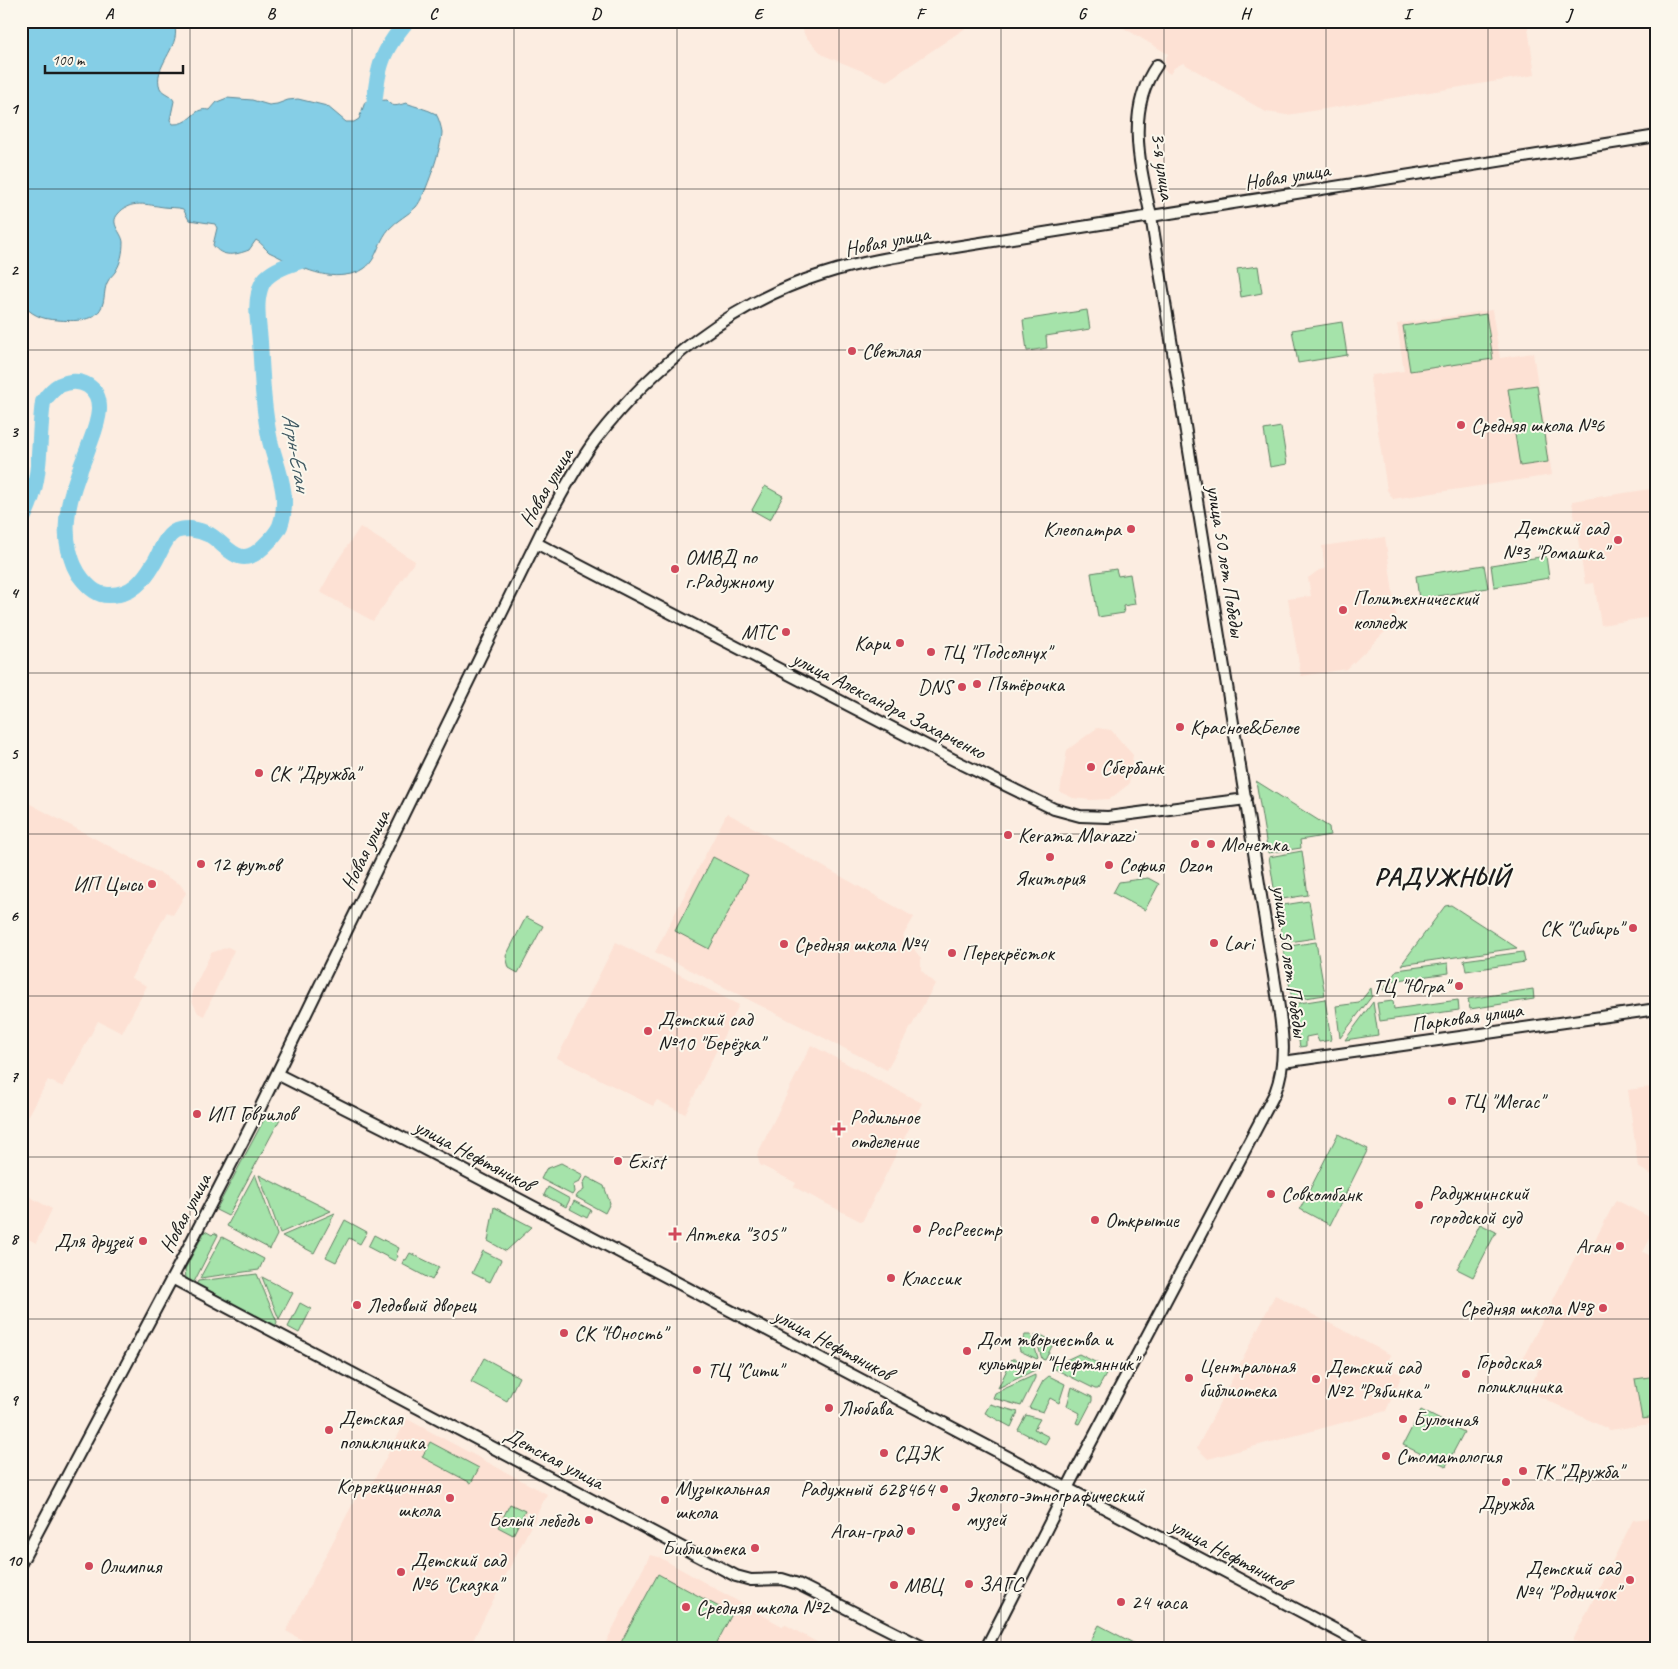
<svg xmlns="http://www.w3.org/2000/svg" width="1678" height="1669" font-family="Caveat,sans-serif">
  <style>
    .built { fill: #fde1d4 }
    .green { fill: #a5e3aa; stroke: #608063 }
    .water { fill: #85cee6; stroke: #5b8795 }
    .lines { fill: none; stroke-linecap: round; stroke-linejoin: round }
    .river { stroke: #85cee6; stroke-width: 16 }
    .minor-casing { stroke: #1c1c1c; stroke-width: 14 }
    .minor { stroke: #fbf7ec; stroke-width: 10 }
    .grid { fill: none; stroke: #1c1c1c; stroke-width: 1; stroke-opacity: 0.55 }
    .poi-dot { fill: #d1495b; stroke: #fbf7ec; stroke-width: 2 }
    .labels { text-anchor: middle; stroke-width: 4; stroke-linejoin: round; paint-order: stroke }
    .street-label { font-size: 21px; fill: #1c1c1c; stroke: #fbf7ec }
    .poi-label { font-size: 21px; fill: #1c1c1c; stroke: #fbf7ec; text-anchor: start }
    .water-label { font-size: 22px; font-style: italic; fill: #415a63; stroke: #fbf7ec }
    .district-label { font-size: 26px; font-weight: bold; letter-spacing: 1px; fill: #1c1c1c; stroke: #fbf7ec }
    .neatline { fill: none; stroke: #1c1c1c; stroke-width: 2 }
    .grid-label { font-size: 16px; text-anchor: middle; font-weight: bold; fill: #1c1c1c }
  </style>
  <rect width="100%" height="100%" fill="#fcede1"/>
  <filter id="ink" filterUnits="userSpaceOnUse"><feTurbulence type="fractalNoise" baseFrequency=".02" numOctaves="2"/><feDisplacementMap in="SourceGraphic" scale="10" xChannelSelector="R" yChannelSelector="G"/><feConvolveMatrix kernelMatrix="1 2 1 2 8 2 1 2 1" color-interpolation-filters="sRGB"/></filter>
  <g filter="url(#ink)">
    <path class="built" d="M800,21H976L887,81L823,55L805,36Z
      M1112,21H1527L1535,75L1287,115L1266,112L1183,63L1174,68L1170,74L1163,69L1166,64L1164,62L1168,54Z
      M1492,310L1500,358L1533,353L1552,475L1393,499L1387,490L1370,379L1372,375L1404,371L1397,324Z
      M1657,488V616L1601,625L1594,583L1585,584L1572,501Z
      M360,527L415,561L373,621L320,592L336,563Z
      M1385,537L1397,620L1347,669L1301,676L1288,599L1311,596L1308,578L1319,570L1325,569L1322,546Z
      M1097,728L1111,730L1133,755L1129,784L1110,799L1091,800L1073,798L1060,792L1067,750Z
      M21,799L180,884L186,893L173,915L167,912L131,978L147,986L122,1033L98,1021L63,1087L48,1080L21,1130Z
      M727,813L914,917L903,936L921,958V970L935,984L887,1070L655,952Z
      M616,942L739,1005L685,1114L657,1100L653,1106L557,1058Z
      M228,947L234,950L204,1016L198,1013L192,1001V992L211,953Z
      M811,1045L922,1103L862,1222L794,1187L796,1183L760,1165L757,1155Z
      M1654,1081H1657V1178L1638,1167L1628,1090L1651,1087Z
      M21,1192L52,1209L36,1243L28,1239L21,1253Z
      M1616,1200L1657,1221V1226L1643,1252L1657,1259V1423L1610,1430L1528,1391L1539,1369L1522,1360L1585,1238L1594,1242Z
      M1275,1295L1391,1355L1385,1367L1402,1375L1386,1411L1208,1459L1197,1448Z
      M407,1419L547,1494L469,1648H316L286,1631L360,1490L370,1487Z
      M1657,1517V1648H1588L1573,1640L1633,1520Z
      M650,1555L659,1557L782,1626L786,1625L827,1648H603Z"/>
    <path class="green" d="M1258,266L1262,293L1241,297L1237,269Z
      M1087,310L1090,329L1046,336L1047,348L1027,351L1023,320Z
      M1486,314L1493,359L1410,371L1403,326Z
      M1342,322L1347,355L1298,363L1292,330Z
      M1537,385L1548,462L1520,466L1508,389Z
      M1281,427L1287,464L1270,467L1264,430Z
      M765,486L783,496L770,520L752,510Z
      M1546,556L1549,578L1494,587L1491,565Z
      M1484,565L1488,588L1419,599L1416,576Z
      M1116,569L1118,576L1130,574L1135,604L1123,606L1124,613L1098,617L1091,573Z
      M1256,781L1329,827L1330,835L1300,840L1301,848L1268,853Z
      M1302,851L1308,895L1276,900L1269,857Z
      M713,857L748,875L709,949L675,931Z
      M1148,878L1159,884L1145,910L1113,893L1119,882Z
      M1309,901L1315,938L1283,943L1277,906Z
      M1451,905L1517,948L1401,965L1445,906Z
      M526,917L543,926L518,973L509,968L506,956Z
      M1316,942L1325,995L1292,1000L1283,947Z
      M1523,952L1525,962L1466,971L1464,960Z
      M1448,963L1449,973L1391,981V989L1383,990L1397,970Z
      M1371,988L1372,996L1340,1038L1336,1006L1359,1003Z
      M1533,989L1534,999L1470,1009L1468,999Z
      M1325,999L1331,1040L1319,1042L1316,1035L1306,1037V1046L1300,1047L1293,1004Z
      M1458,1000L1459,1010L1380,1021L1377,1003L1393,1001L1394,1009Z
      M1373,1002L1378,1035L1345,1040Z
      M268,1112L280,1119L228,1216L216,1210Z
      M1338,1134L1368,1149L1330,1225L1300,1209Z
      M561,1163L583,1175L579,1182L573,1185L574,1192L572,1195L541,1179L546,1169Z
      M255,1174L277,1235L270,1249L227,1226Z
      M259,1175L331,1211L280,1233Z
      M587,1177L604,1186L610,1203L605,1213L576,1197L578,1194L584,1190L583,1184Z
      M548,1187L570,1199L566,1207L544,1195Z
      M574,1201L591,1210L587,1218L570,1209Z
      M494,1207L532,1227L506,1251L488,1241Z
      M335,1213L314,1253L282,1236Z
      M345,1220L367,1232L360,1244L349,1238L336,1262L326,1257Z
      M1480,1224L1496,1232L1473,1277L1457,1269Z
      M205,1231L212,1235L214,1233L218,1235L193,1284L186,1279L185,1269Z
      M374,1235L399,1248L396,1255L398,1256L395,1261L368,1247Z
      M222,1237L264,1259L259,1270L200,1278Z
      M483,1251L501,1260L490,1282L472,1273Z
      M410,1253L439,1267L432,1280L402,1264L404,1259L406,1260Z
      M257,1274L277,1322L275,1327L196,1285L198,1281Z
      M262,1277L293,1293L279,1319Z
      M300,1303L311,1309L299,1333L288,1327Z
      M1025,1335H1031L1038,1358L1037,1359L1020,1351L1019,1347Z
      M1035,1335H1041L1054,1342L1045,1360L1042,1359Z
      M1079,1354L1109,1369L1098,1389H1095L1053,1368V1366Z
      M484,1358L519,1377L507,1401L471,1382Z
      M1012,1359H1016L1035,1368V1370L998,1388Z
      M1035,1375V1378L1021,1406L993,1398L995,1393Z
      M1049,1376L1065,1384L1059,1403L1050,1398L1043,1412L1029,1408L1043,1381Z
      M1657,1376V1417L1642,1419L1635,1379Z
      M1072,1387L1092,1397V1401L1080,1424L1076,1423L1080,1413L1067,1406Z
      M990,1404L1018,1412L1011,1427L985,1413Z
      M1421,1410L1464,1432L1446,1466L1403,1445Z
      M1026,1415L1040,1419L1034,1429L1049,1437L1045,1444L1018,1430Z
      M430,1442L479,1468L471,1483L422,1457Z
      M510,1504L525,1511L513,1535L498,1527Z
      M658,1574L732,1614L714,1648H618Z
      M1099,1625L1137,1645L1136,1648H1087Z"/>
    <path class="water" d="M21,21H164L165,26L175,27C180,48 152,67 160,88C163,94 171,94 174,101L170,120L173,124C188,125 194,111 201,110C204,109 207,110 210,110L217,102L227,98L252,100L269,105L277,104L288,100L298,99L327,106L346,122H354L359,119L365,102L386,100C393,108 396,106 406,103C416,107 427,109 436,114C439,119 441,126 442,132C442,146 425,197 416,207C408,215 397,220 389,229C373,248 379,271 345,275C319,279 292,263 269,252C264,248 262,243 256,240L249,250C236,255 222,258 213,245L217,228L215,224L189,220L183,209C177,207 171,208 164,207C148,205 130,199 118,214C109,224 122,232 123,242C123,252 121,263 115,272C113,275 110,277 108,281C104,288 105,296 103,303C98,323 73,321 57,320C41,319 31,315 21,302Z"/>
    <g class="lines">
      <path class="river" d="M372,123C375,103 375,80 382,61C387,46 397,33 407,21
        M21,522C44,481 37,446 43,402C47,396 52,389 60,385C81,376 100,387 99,410C98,426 91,439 86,454C74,484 61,517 69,550C72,561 75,571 83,580C90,588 98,596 110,595C132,595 143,581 154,563C160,554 164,538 174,532C179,529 185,529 190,529C197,530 204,532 210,535C228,546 239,570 262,548C269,541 276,535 280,526C291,496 277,469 270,441C263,408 262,376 260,342C259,326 255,309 259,293C260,288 263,281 266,278C278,266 300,262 315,256"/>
      <g class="minor-casing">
        <path id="minor" d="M536,543L956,761L1054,809L1080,816L1108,817L1246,799
          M1283,1062L1657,1009
          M277,1074L386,1129L1370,1648
          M172,1278L736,1576L751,1580L782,1579L798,1584L925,1648
          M21,1563L187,1250L261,1106L547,520C563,492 577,464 596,439C653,365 733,302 823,274C863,261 906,255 949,248L1657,136
          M986,1648L1079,1465L1275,1093C1287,1062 1283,1033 1278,1001L1151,216C1140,166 1125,110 1157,65"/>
      </g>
      <use href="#minor" class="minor"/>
    </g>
  </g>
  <path class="grid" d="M190,21V1648M352,21V1648M514,21V1648M677,21V1648M839,21V1648M1001,21V1648M1164,21V1648M1326,21V1648M1488,21V1648M21,189H1657M21,350H1657M21,512H1657M21,673H1657M21,834H1657M21,996H1657M21,1157H1657M21,1319H1657M21,1480H1657"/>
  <g class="poi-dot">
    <circle cx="852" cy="351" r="5"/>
    <circle cx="1461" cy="425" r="5"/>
    <circle cx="1131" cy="529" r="5"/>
    <circle cx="1618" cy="540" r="5"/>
    <circle cx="675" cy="569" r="5"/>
    <circle cx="1343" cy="610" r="5"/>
    <circle cx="786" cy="632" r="5"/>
    <circle cx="900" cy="643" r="5"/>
    <circle cx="931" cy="652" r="5"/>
    <circle cx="977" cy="684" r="5"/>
    <circle cx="962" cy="687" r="5"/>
    <circle cx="1180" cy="727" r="5"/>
    <circle cx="1091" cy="767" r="5"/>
    <circle cx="259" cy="773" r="5"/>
    <circle cx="1008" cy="835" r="5"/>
    <circle cx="1195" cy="844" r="5"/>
    <circle cx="1211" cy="844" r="5"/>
    <circle cx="1050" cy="857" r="5"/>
    <circle cx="201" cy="864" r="5"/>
    <circle cx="1109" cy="865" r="5"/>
    <circle cx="152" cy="884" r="5"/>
    <circle cx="1633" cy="928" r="5"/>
    <circle cx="1214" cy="943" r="5"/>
    <circle cx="784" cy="944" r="5"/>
    <circle cx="952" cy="953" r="5"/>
    <circle cx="1459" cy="986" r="5"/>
    <circle cx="648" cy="1031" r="5"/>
    <circle cx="1452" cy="1101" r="5"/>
    <circle cx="197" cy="1114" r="5"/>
    <path d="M836.5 1121.5h5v5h5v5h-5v5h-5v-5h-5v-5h5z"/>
    <circle cx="618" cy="1161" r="5"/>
    <circle cx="1271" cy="1194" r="5"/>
    <circle cx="1419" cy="1205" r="5"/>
    <circle cx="1095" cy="1220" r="5"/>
    <circle cx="917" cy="1229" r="5"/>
    <path d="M672.5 1226.5h5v5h5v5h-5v5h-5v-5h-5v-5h5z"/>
    <circle cx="143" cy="1241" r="5"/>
    <circle cx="1620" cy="1246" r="5"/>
    <circle cx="891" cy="1278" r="5"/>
    <circle cx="357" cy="1305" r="5"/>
    <circle cx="1603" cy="1308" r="5"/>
    <circle cx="564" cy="1333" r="5"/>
    <circle cx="967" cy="1351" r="5"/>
    <circle cx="697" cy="1370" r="5"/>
    <circle cx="1466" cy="1374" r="5"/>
    <circle cx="1189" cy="1378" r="5"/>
    <circle cx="1316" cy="1379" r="5"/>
    <circle cx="829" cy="1408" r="5"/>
    <circle cx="1403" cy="1419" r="5"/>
    <circle cx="329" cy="1430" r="5"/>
    <circle cx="884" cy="1453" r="5"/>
    <circle cx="1386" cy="1456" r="5"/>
    <circle cx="1523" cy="1471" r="5"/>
    <circle cx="1506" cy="1482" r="5"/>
    <circle cx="944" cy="1489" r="5"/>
    <circle cx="450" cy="1498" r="5"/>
    <circle cx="665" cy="1500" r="5"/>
    <circle cx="956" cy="1507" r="5"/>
    <circle cx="589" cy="1520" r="5"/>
    <circle cx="911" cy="1531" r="5"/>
    <circle cx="755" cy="1548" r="5"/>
    <circle cx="89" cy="1566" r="5"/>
    <circle cx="401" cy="1572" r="5"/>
    <circle cx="1630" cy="1580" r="5"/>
    <circle cx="969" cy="1584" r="5"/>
    <circle cx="894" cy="1585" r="5"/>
    <circle cx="1121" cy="1602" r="5"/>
    <circle cx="686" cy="1607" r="5"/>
  </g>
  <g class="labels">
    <g class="street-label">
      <text transform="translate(1163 166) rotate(82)" y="7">3-я улица</text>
      <text transform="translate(1287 176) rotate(-9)" y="7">Новая улица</text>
      <text transform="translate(887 241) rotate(-11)" y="7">Новая улица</text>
      <text transform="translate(546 487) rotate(-60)" y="7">Новая улица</text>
      <text transform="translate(1226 561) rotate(81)" y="7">улица 50 лет Победы</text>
      <text transform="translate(889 705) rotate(27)" y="7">улица Александра Захарченко</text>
      <text transform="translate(365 850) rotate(-64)" y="7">Новая улица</text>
      <text transform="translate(1290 961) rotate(82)" y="7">улица 50 лет Победы</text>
      <text transform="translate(1467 1017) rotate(-8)" y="7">Парковая улица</text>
      <text transform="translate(474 1155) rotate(28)" y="7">улица Нефтяников</text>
      <text transform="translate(185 1213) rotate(-62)" y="7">Новая улица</text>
      <text transform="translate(833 1344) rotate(28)" y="7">улица Нефтяников</text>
      <text transform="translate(554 1458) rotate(28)" y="7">Детская улица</text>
      <text transform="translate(1230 1554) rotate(28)" y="7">улица Нефтяников</text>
    </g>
    <g class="poi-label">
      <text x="862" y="358">Светлая</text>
      <text x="1471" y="432">Средняя школа №6</text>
      <text x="1608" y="535" text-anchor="end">Детский сад<tspan x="1608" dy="24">№3 "Ромашка"</tspan></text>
      <text x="1121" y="536" text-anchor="end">Клеопатра</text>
      <text x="685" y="564">ОМВД по<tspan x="685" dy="24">г.Радужному</tspan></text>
      <text x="1353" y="605">Политехнический<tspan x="1353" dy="24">колледж</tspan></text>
      <text x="776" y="639" text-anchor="end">МТС</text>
      <text x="890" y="650" text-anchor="end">Кари</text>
      <text x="941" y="659">ТЦ "Подсолнух"</text>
      <text x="987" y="691">Пятёрочка</text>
      <text x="952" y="694" text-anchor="end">DNS</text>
      <text x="1190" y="734">Красное&amp;Белое</text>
      <text x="1101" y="774">Сбербанк</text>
      <text x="269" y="780">СК "Дружба"</text>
      <text x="1018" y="842">Kerama Marazzi</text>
      <text x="1221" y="851">Монетка</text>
      <text x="211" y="871">12 футов</text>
      <text x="1119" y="872">София</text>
      <text x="1195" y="872" text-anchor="middle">Ozon</text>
      <text x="1050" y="885" text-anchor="middle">Якитория</text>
      <text x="142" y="891" text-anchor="end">ИП Цысь</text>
      <text x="1623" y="935" text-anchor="end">СК "Сибирь"</text>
      <text x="1224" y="950">Lari</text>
      <text x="794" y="951">Средняя школа №4</text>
      <text x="962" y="960">Перекрёсток</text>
      <text x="1449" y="993" text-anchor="end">ТЦ "Югра"</text>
      <text x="658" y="1026">Детский сад<tspan x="658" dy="24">№10 "Берёзка"</tspan></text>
      <text x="1462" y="1108">ТЦ "Мегас"</text>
      <text x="207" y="1121">ИП Говрилов</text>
      <text x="850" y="1124">Родильное<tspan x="850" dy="24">отделение</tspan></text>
      <text x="628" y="1168">Exist</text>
      <text x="1429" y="1200">Радужнинский<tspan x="1429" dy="24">городской суд</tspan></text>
      <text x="1281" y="1201">Совкомбанк</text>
      <text x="1105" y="1227">Открытие</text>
      <text x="927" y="1236">РосРеестр</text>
      <text x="685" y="1241">Аптека "305"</text>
      <text x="133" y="1248" text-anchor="end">Для друзей</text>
      <text x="1610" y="1253" text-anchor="end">Аган</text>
      <text x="901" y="1285">Классик</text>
      <text x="367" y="1312">Ледовый дворец</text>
      <text x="1593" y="1315" text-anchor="end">Средняя школа №8</text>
      <text x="574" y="1340">СК "Юность"</text>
      <text x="977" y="1346">Дом творчества и<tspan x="977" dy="24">культуры "Нефтянник"</tspan></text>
      <text x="1476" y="1369">Городская<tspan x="1476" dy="24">поликлиника</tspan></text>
      <text x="1199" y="1373">Центральная<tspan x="1199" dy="24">библиотека</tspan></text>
      <text x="1326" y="1374">Детский сад<tspan x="1326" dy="24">№2 "Рябинка"</tspan></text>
      <text x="707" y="1377">ТЦ "Сити"</text>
      <text x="839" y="1415">Любава</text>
      <text x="339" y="1425">Детская<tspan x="339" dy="24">поликлиника</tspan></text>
      <text x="1413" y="1426">Булочная</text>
      <text x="894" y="1460">СДЭК</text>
      <text x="1396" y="1463">Стоматология</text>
      <text x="1533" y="1478">ТК "Дружба"</text>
      <text x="440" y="1493" text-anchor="end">Коррекционная<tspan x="440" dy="24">школа</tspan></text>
      <text x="675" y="1495">Музыкальная<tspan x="675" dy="24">школа</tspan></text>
      <text x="934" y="1496" text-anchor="end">Радужный 628464</text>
      <text x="966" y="1502">Эколого-этнографический<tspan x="966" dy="24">музей</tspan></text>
      <text x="1506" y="1510" text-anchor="middle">Дружба</text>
      <text x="579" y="1527" text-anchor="end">Белый лебедь</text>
      <text x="901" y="1538" text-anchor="end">Аган-град</text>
      <text x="745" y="1555" text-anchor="end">Библиотека</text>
      <text x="411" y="1567">Детский сад<tspan x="411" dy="24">№6 "Сказка"</tspan></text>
      <text x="99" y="1573">Олимпия</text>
      <text x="1620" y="1575" text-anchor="end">Детский сад<tspan x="1620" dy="24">№4 "Родничок"</tspan></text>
      <text x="979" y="1591">ЗАГС</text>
      <text x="904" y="1592">МВЦ</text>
      <text x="1131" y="1609">24 часа</text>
      <text x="696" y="1614">Средняя школа №2</text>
    </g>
    <g class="water-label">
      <text transform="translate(297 452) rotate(80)" y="8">Агрн-Еган</text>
    </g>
    <g class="district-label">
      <text x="1442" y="885">РАДУЖНЫЙ</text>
    </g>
  </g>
  <rect width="1678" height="1669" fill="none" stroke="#fbf7ec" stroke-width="55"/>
  <path d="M45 65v8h138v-8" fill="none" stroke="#1c1c1c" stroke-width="2.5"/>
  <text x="52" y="65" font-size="15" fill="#1c1c1c" stroke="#fbf7ec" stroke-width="4" paint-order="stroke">100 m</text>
  <rect x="28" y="28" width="1622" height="1614" class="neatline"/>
  <g class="grid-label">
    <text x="109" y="19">A</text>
    <text x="271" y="19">B</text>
    <text x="433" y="19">C</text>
    <text x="596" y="19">D</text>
    <text x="758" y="19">E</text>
    <text x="920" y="19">F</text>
    <text x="1082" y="19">G</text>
    <text x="1245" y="19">H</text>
    <text x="1407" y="19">I</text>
    <text x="1569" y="19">J</text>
    <text x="14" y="114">1</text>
    <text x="14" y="275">2</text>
    <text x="14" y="437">3</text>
    <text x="14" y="598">4</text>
    <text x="14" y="759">5</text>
    <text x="14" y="921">6</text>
    <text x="14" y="1082">7</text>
    <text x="14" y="1244">8</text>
    <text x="14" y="1405">9</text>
    <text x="14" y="1566">10</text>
  </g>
</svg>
